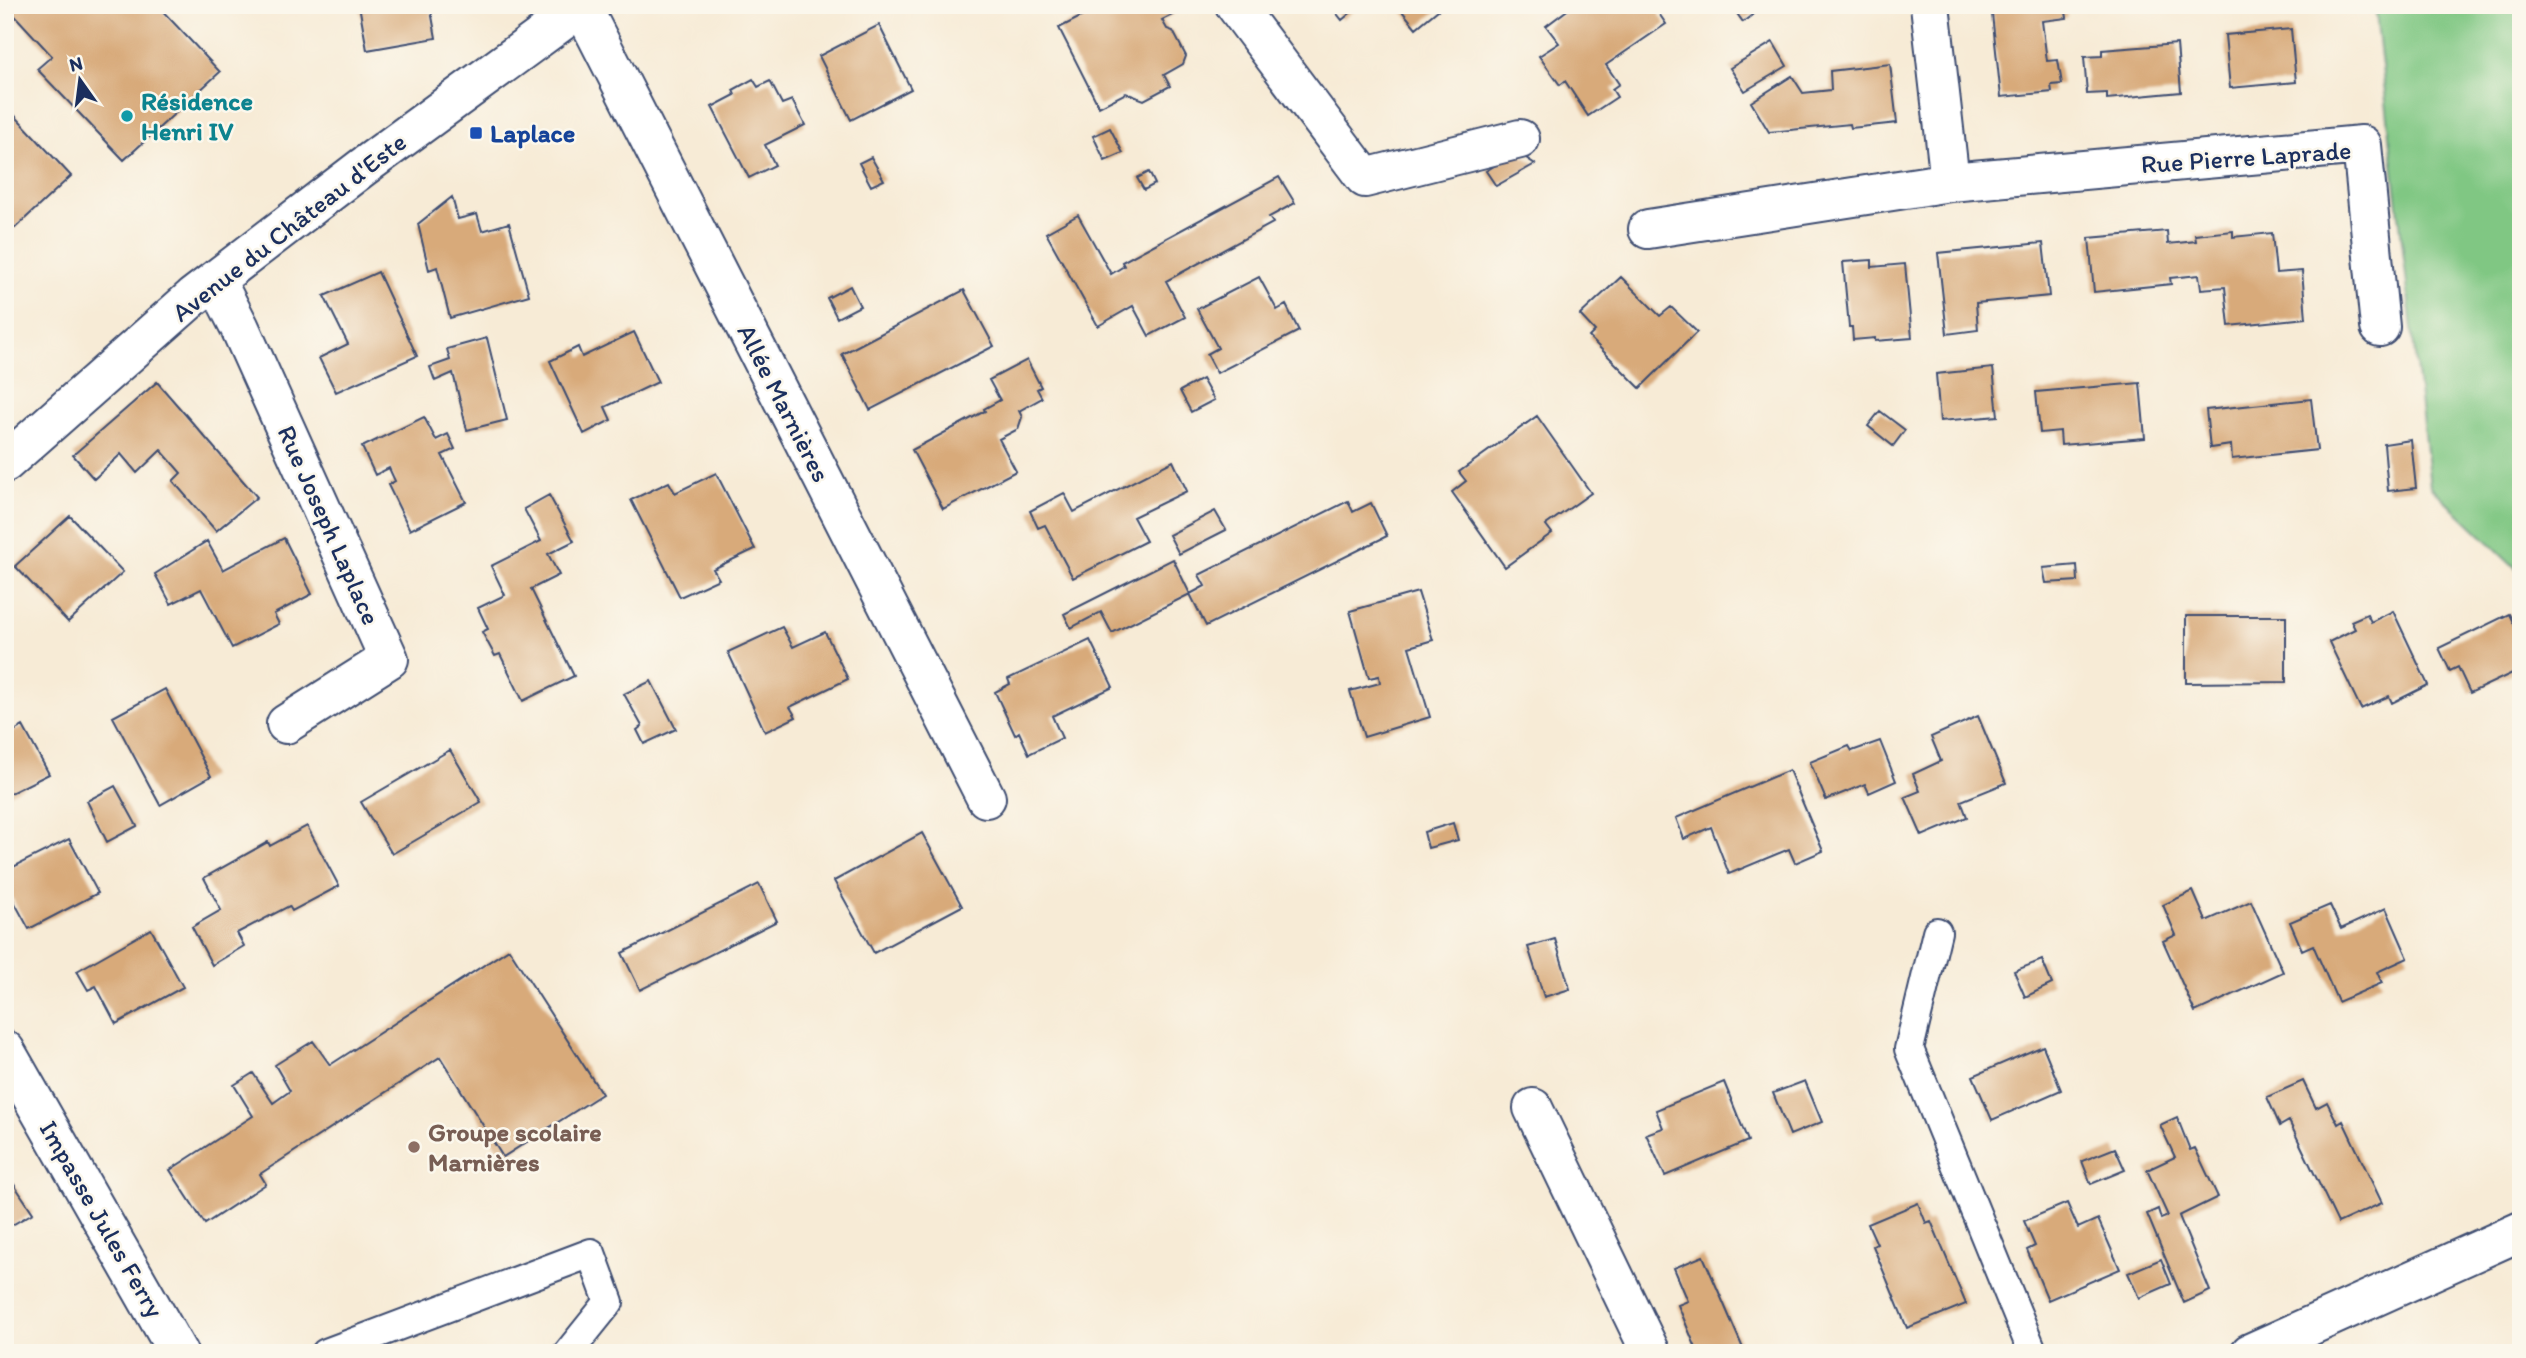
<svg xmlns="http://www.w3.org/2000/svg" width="2526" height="1358" font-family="Itim,sans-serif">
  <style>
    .green { fill: #80c783; stroke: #4e7b70; stroke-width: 2 }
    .building { fill: #d8aa7a }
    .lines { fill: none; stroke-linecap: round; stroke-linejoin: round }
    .lane-casing { stroke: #3c4b70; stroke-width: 32 }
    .street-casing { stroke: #3c4b70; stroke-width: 42 }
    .secondary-casing { stroke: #3c4b70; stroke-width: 42 }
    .lane { stroke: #fff; stroke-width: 28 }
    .street { stroke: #fff; stroke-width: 38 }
    .secondary { stroke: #fff; stroke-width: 38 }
    .culture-dot { fill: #0f9aa8; stroke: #fbf7ec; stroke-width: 2.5 }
    .transit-dot { fill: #1a4fb4; stroke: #fbf7ec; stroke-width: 2.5 }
    .education-dot { fill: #8d6e63; stroke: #fbf7ec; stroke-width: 2.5 }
    .labels { text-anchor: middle; stroke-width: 5; stroke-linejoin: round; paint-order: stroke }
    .culture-label { font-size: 26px; font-weight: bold; fill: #0d838f; stroke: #fbf7ec; text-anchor: start }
    .transit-label { font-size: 26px; font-weight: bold; fill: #164399; stroke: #fbf7ec; text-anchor: start }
    .street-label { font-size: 26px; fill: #1b2f5e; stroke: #fbf7ec }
    .education-label { font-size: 26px; font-weight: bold; fill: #785e54; stroke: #fbf7ec; text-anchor: start }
  </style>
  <rect width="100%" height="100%" fill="#fbf7ec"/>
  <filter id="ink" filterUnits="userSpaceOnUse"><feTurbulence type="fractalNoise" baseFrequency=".0143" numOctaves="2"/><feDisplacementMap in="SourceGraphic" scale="14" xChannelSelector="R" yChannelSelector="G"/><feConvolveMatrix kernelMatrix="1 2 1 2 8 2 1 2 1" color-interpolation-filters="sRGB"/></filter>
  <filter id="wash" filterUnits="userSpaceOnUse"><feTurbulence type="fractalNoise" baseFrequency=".00686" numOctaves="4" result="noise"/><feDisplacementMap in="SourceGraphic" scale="28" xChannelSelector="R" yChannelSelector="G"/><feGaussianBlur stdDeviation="1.57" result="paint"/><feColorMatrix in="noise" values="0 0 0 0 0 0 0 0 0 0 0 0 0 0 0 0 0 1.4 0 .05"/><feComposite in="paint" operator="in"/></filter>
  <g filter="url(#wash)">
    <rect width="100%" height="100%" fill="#f7ebd6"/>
    <path class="green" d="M2375,5H2521V573L2430,486Z"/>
    <g id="blocks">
      <path class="building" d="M5,5H157L220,72L124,160L37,69L52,56Z
        M359,5H430L436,38L367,50Z
        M1104,5H1169L1174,14L1162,20L1167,29L1173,31L1186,56L1183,64L1164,75L1170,86L1144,100L1126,93L1099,107L1059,28Z
        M1330,5H1360L1342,20Z
        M1397,5H1444L1416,28Z
        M1574,5H1653L1666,24L1606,65L1619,84L1612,89L1617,97L1588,116L1565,81L1560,85L1539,56L1559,43L1546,26Z
        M1731,5H1765L1743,22Z
        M1991,5H2065L2067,18L2042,21L2047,61L2058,60L2062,84L2051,85L2052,92L2001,97Z
        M879,25L911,89L851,120L819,56Z
        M2291,29L2296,82L2230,88L2225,35Z
        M1773,42L1787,66L1745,91L1730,68Z
        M2177,44L2181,92L2107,99V93L2087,94L2084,57L2102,56V50Z
        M1890,64L1897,123L1851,128L1850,124L1769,132L1751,102L1792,76L1803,93L1831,90L1830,71Z
        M753,79L758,87L770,81L782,104L792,100L805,125L765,145L775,165L749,178L712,107L735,95L733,90Z
        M5,105L71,176L15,228L5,217Z
        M1110,128L1123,153L1105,161L1093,136Z
        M1517,152L1535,164L1496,186L1486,171Z
        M871,157L884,180L871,186L859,163Z
        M1149,172L1155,184L1144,190L1137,178Z
        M1279,177L1295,203L1269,217L1273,223L1166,281L1185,317L1149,336L1133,306L1098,326L1046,233L1078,215L1111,274L1124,266L1122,262Z
        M452,197L458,219L477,214L482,231L509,223L529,295L450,318L437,267L429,270L418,224Z
        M2167,231L2168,244L2196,241L2195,235L2233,231V237L2272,233L2276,273L2302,271L2306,318L2229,326L2225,287L2201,289L2199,275L2170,278L2171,284L2094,292L2089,238Z
        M2043,243L2049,296L1976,303L1978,330L1947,334L1938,253Z
        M1872,260V267L1905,264L1912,338L1875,341V338L1853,340L1852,327H1849L1843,262Z
        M378,272L417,356L336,392L319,358L348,344L324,296Z
        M1259,277L1277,310L1286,305L1299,331L1217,373L1207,354L1218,348L1197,309Z
        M1621,277L1660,316L1671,307L1697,332L1640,388L1589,337L1595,331L1580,315Z
        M850,286L860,306L837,318L827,298Z
        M964,290L994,346L870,410L842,354Z
        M634,332L658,382L605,407L611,420L584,434L550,361L578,347L582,357Z
        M487,338L507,420L467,430L453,373L435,381L430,367L450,360L447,349Z
        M1027,360L1041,387L1037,389L1042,398L1019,411L1022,417L1018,429L999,439L1016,471L943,509L912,450L985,411L984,409L1000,400L989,380Z
        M1993,368L1998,416L1940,421L1936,374Z
        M1202,379L1214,400L1191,412L1180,391Z
        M157,382L257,497L216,531L173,481L181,473L161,450L137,473L121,454L94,479L73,455Z
        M2140,383L2145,438L2061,445L2060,431L2040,433L2036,392Z
        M2311,399L2317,450L2232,459L2231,445L2210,448L2206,410Z
        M1880,411L1905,430L1893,446L1868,426Z
        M1537,416L1591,493L1546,525L1552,533L1505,567L1452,492L1466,481L1459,472Z
        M424,417L436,440L448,434L455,449L442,455L466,502L410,530L388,485L395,481L389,468L375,475L362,447Z
        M2411,440L2416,488L2388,491L2384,444Z
        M1173,461L1187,491L1133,517L1146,541L1073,578L1045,525L1038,528L1030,511L1064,493L1074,512Z
        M716,473L755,549L713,569L719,579L680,597L631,500L669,482L675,493Z
        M549,495L574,541L548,554L559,575L531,589L574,676L523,701L500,654L495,656L482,632L488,629L478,608L505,595L491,566L541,541L524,509Z
        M1348,501L1353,512L1371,503L1387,536L1206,626L1190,594L1205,586L1199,575Z
        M1215,511L1226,530L1179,554L1169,535Z
        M70,516L123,572L68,622L15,566Z
        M284,538L312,594L274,614L279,624L232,648L201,589L171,604L155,574L207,541L223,570Z
        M1173,559L1190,594L1112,633L1101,612L1071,628L1064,614Z
        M2077,565L2078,581L2046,583L2043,568Z
        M1418,592L1433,640L1409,647L1430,717L1364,737L1350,691L1380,683L1379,676L1369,678L1350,611Z
        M2393,611L2428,685L2392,703L2389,696L2361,709L2329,642L2355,629L2351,621L2367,614L2371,622Z
        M2509,614L2521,639V669L2470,693L2458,667L2450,671L2439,648Z
        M2186,616H2286V682L2186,683Z
        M782,627L793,647L825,632L848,679L790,707L796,717L765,732L728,652Z
        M1090,640L1113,687L1052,716L1062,738L1029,754L1019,732L1015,735L995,692L1010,684L1008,679Z
        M651,681L676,729L644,744L637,730L642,726L624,694Z
        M165,689L211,776L160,805L113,717Z
        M1978,716L2006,783L1961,801L1967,817L1922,836L1905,797L1920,791L1913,774L1941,761L1931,737Z
        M23,726L49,774L5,796V736Z
        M1880,741L1896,781L1869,793L1865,784L1826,800L1810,762L1849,746L1852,751Z
        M450,750L481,802L392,854L361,802Z
        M1789,770L1823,851L1795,863L1789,849L1729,874L1711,827L1684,839L1676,818Z
        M115,786L137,826L107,842L87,801Z
        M1453,823L1458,840L1428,848L1424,832Z
        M307,826L339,886L292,911L289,906L237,933L244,946L212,965L192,927L221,910L204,878L268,842L270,846Z
        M922,833L962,906L874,953L834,881Z
        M69,839L98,893L29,929L5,885V871Z
        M759,884L777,921L640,990L622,953Z
        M2193,891L2206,921L2251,901L2283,972L2195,1012L2163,941L2176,935L2163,905Z
        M2330,905L2341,929L2386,908L2408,958L2377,972L2382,983L2338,1002L2313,945L2302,950L2290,922Z
        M151,929L183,987L116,1024L96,986L88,990L77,971Z
        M1555,939L1570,989L1544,997L1528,947Z
        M509,949L602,1094L503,1157L440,1057L260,1174L266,1184L205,1224L170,1170L253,1116L234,1085L253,1073L273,1103L290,1091L275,1065L313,1041L330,1065Z
        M2042,960L2052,984L2025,997L2014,971Z
        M2043,1046L2061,1090L1992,1120L1973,1076Z
        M1805,1081L1822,1122L1790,1135L1773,1093Z
        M2303,1081L2316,1108L2327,1102L2338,1124L2343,1121L2382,1203L2338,1223L2289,1121L2280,1126L2267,1097Z
        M1724,1082L1748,1141L1665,1176L1646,1134L1663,1128L1656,1110Z
        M2177,1117L2190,1150L2195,1148L2218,1197L2179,1216L2210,1291L2184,1303L2147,1214L2158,1209L2161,1219L2168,1216L2147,1170L2175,1157L2160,1125Z
        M2115,1148L2125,1170L2091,1184L2082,1161Z
        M5,1171L33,1213L5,1229Z
        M1918,1203L1926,1223L1931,1221L1966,1304L1907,1328L1873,1246L1877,1244L1868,1224Z
        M2067,1203L2078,1228L2098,1219L2120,1269L2048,1300L2027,1250L2035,1246L2024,1221Z
        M1703,1256L1717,1288L1745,1353H1698L1678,1305L1688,1301L1674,1268Z
        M2161,1259L2171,1284L2139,1298L2128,1273Z"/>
    </g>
  </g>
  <g filter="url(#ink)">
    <use href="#blocks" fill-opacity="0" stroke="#3c4b70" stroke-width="2"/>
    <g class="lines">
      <g class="lane-casing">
        <path id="lane" d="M1937,932L1909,1049L2033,1353
          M326,1353L591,1253L609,1302L568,1353"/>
      </g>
      <g class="street-casing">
        <path id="street" d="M1235,5L1365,178L1520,139
          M582,7L986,798
          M1950,182L2362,145L2380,327
          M1648,229L1950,182L1930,5
          M216,281L240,328L389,659L286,724
          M5,1050L178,1353
          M1533,1108L1651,1353
          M2250,1353L2521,1231"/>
      </g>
      <g class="secondary-casing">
        <path id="secondary" d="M5,463L193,297L363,167L584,5"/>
      </g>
      <use href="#lane" class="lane"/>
      <use href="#street" class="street"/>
      <use href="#secondary" class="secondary"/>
    </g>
  </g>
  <circle class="culture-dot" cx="127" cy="116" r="7"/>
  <rect class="transit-dot" x="469" y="126" width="14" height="14" rx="3.5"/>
  <circle class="education-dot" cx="414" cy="1147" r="7"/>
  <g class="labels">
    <g class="culture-label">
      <text x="141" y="110">Résidence<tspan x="141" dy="30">Henri IV</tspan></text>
    </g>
    <g class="transit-label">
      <text x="490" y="142">Laplace</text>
    </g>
    <g class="street-label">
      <text transform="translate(2246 157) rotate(-4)" y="9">Rue Pierre Laprade</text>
      <text transform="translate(289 227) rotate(-38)" y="9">Avenue du Château d'Este</text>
      <text transform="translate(784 403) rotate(63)" y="9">Allée Marnières</text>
      <text transform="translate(329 525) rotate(66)" y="9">Rue Joseph Laplace</text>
      <text transform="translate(102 1219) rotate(60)" y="9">Impasse Jules Ferry</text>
    </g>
    <g class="education-label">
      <text x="428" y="1141">Groupe scolaire<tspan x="428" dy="30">Marnières</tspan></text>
    </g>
  </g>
  <rect width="2526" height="1358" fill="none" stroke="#fbf7ec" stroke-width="28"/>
  <g transform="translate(80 80) rotate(346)" stroke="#fbf7ec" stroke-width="5" paint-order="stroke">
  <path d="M0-5L12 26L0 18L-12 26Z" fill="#1b2f5e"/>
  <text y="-10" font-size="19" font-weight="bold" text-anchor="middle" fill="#1b2f5e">N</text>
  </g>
</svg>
